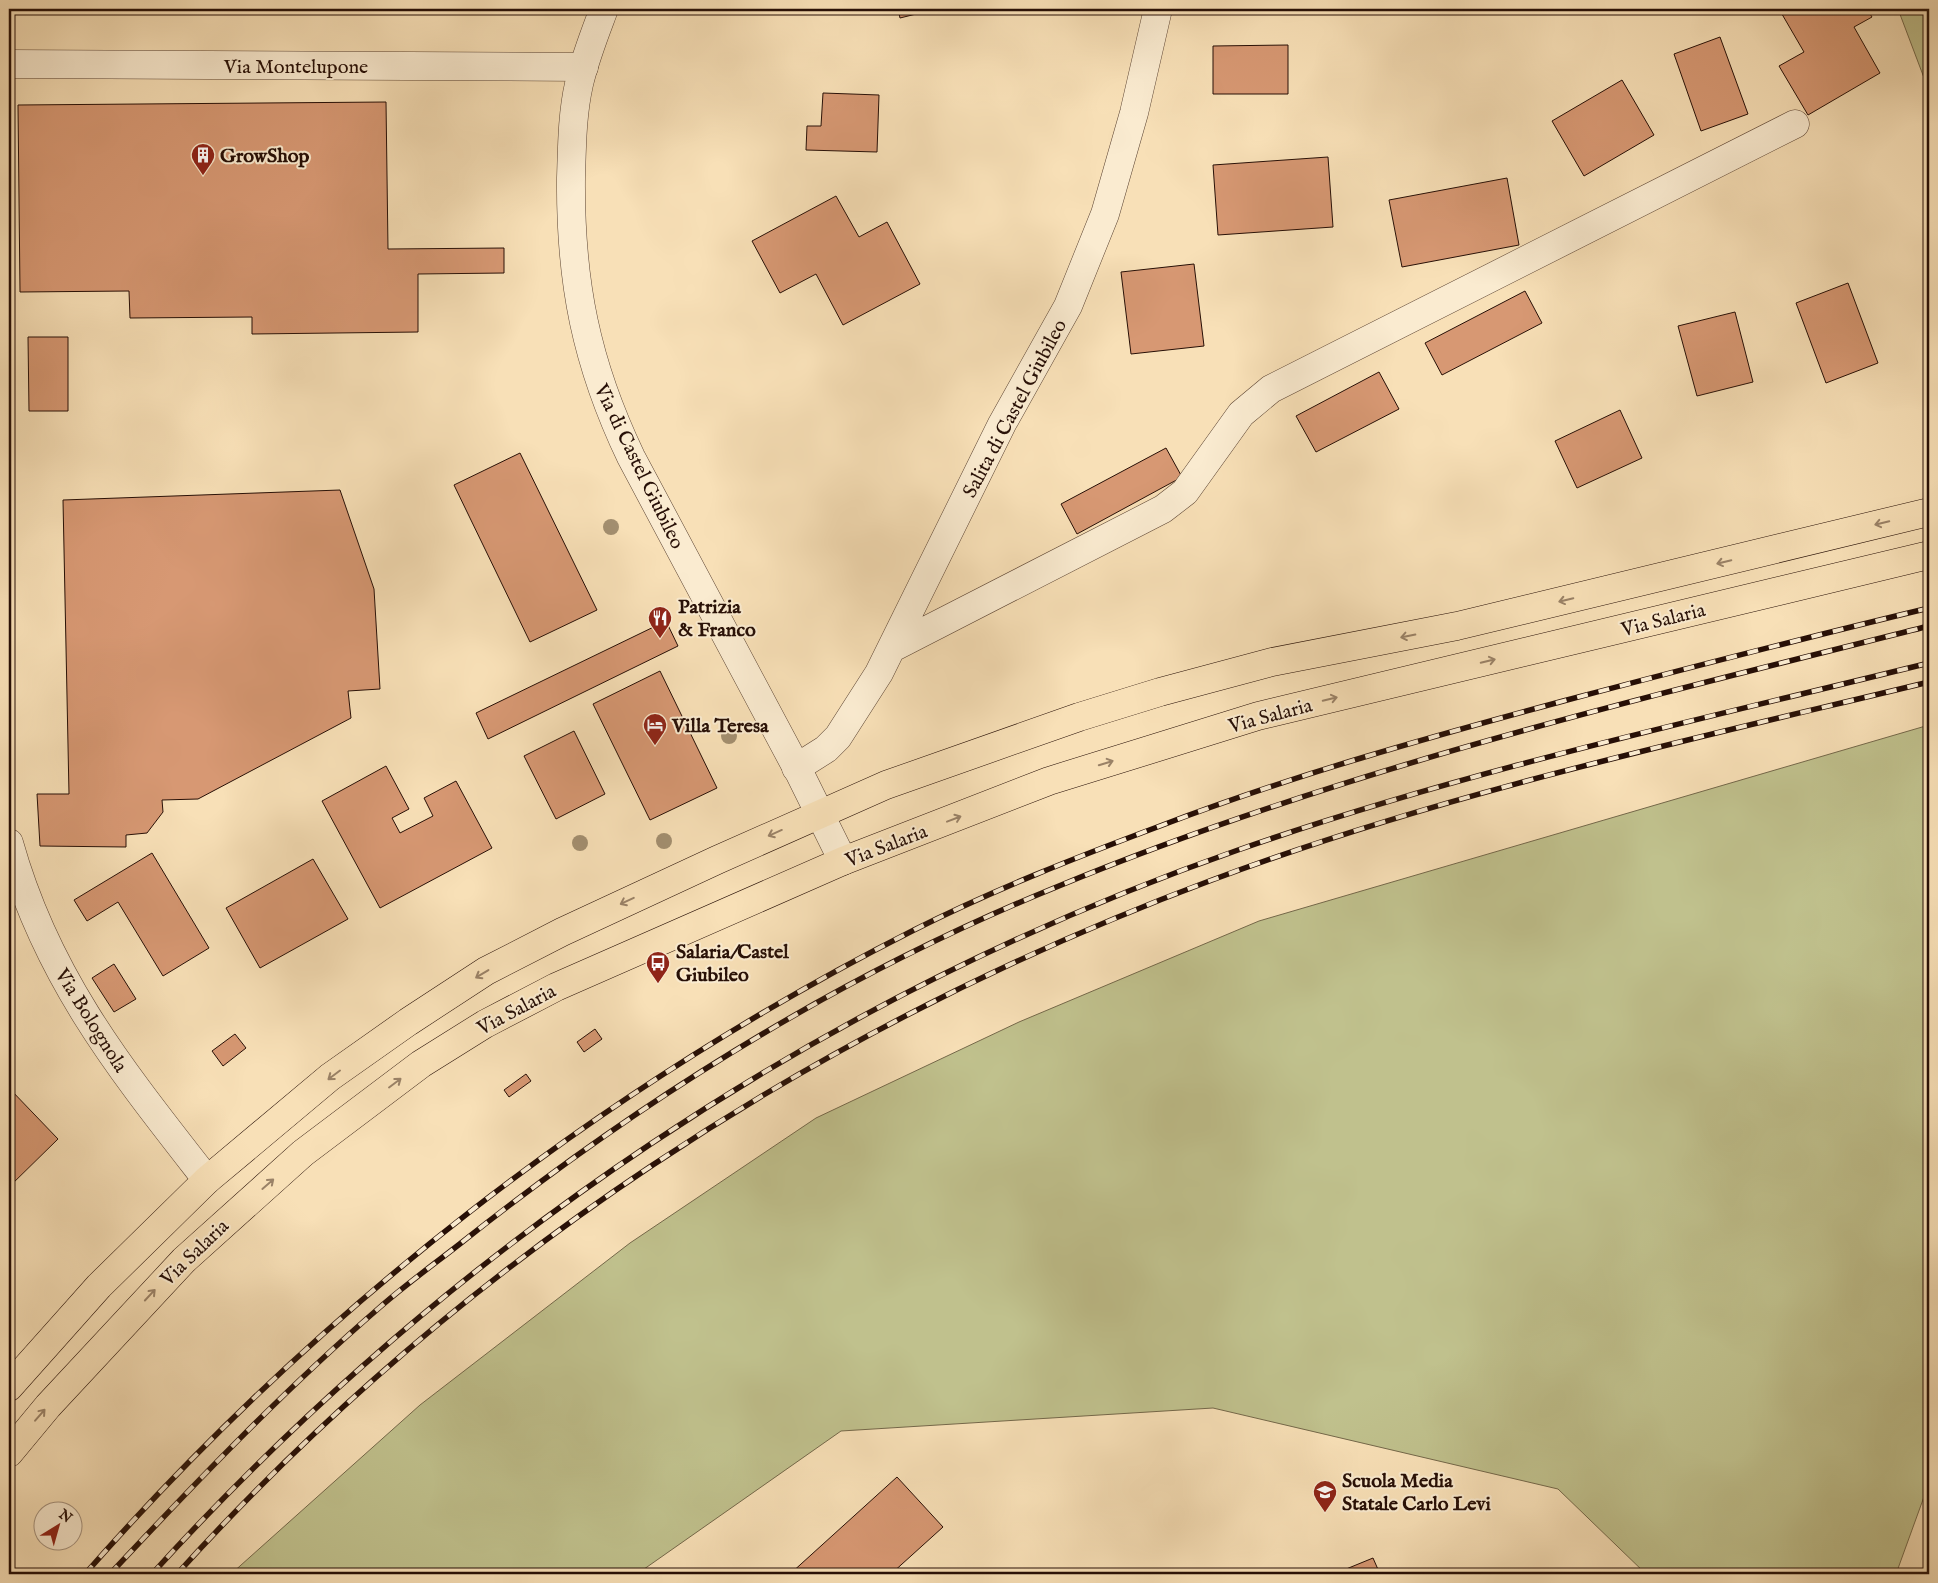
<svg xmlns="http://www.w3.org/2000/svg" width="1938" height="1583" font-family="'IM FELL English',serif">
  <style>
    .green { fill: #c0c18d; stroke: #74684a }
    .building { fill: #d79873; stroke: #270f06 }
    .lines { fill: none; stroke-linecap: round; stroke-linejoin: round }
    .minor-casing { stroke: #5b4332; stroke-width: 29 }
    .tertiary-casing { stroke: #5b4332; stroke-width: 29 }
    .primary-casing { stroke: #270f06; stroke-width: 29 }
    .minor { stroke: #faebd0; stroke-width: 28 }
    .tertiary { stroke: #faebd0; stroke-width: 28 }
    .primary { stroke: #f8e0b7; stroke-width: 28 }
    .rail-casing { stroke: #270f06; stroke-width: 5.5 }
    .rail { stroke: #faebd0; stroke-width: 4; stroke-dasharray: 11; stroke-linecap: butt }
    .tree { fill: #a38f70 }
    .oneway { stroke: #9a8267 }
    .labels { text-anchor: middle; stroke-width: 4; stroke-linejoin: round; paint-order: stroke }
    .street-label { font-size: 20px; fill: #270f06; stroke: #faebd0 }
    .poi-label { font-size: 20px; font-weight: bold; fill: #270f06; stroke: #faebd0; text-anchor: start }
  </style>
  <rect width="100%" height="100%" fill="#f8e0b7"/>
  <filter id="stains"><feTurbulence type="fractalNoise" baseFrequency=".004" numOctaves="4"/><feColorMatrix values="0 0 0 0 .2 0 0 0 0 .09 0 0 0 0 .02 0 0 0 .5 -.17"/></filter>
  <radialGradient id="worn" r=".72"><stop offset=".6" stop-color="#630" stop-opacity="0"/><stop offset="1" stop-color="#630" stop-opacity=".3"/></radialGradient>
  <path class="green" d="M1898,9H1929V91Z
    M1929,725V1483L1896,1574H1646L1558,1489L1213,1408L841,1431L637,1574H231L420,1405L630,1243L816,1118L1019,1022L1259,921Z"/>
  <path class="building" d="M898,9H936L900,18Z
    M1779,9H1867L1872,17L1854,27L1880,73L1808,115L1779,66L1804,52Z
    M1720,37L1748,114L1701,131L1674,54Z
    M1288,45V94H1213V46Z
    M1622,80L1654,135L1584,176L1552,121Z
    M823,93L879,95L877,152L806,150L807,126H821Z
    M386,102L388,249L504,248V273L418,274V332L252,334V317L130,318L129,291L20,292L18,105Z
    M1328,157L1333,227L1218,235L1213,165Z
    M1507,178L1519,245L1402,267L1389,200Z
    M836,196L859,237L887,222L920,284L843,325L816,274L780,293L752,241Z
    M1194,264L1204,346L1131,354L1121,272Z
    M1848,283L1878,363L1826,383L1796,303Z
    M1525,291L1542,323L1442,375L1425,343Z
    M1735,312L1753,382L1697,396L1678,326Z
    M28,337H68V411H29Z
    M1379,372L1399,409L1316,452L1296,416Z
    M1620,410L1642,458L1577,488L1555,441Z
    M1166,448L1182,477L1077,534L1061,504Z
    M520,453L597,610L530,642L454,485Z
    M340,490L374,589L380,689L348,691L351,718L198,799L162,800L163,812L147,833L126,835V847L40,846L37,794H69L63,500Z
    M666,621L678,646L488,739L476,713Z
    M660,671L717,788L650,820L593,704Z
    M574,731L605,794L556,819L524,756Z
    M386,766L409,809L392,818L400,833L433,816L424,798L456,781L492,848L380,908L322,801Z
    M152,853L209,948L163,976L118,902L87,921L74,900Z
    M313,859L348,919L260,968L226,908Z
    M114,964L136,999L114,1012L92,978Z
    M595,1029L602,1039L584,1052L577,1042Z
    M235,1034L246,1048L223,1066L212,1051Z
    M526,1074L531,1081L509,1097L504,1090Z
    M9,1088L58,1139L9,1187Z
    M897,1477L943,1527L891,1574H790Z
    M1373,1558L1380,1574H1334Z"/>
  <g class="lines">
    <g class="minor-casing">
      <path id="minor" d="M9,64L584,67
        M894,647L1163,509L1185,492L1241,414L1271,389L1795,124
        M796,768L826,749L838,737L879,673L1002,424L1068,306L1105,214L1134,113L1158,9
        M9,843C47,979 122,1071 207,1180"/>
    </g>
    <g class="tertiary-casing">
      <path id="tertiary" d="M604,9C595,33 585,58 579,84C572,115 572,147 571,178C570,282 586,363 631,457L800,774L843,861"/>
    </g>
    <g class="primary-casing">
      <path id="primary" d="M9,1387L99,1286L207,1180L330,1077L408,1022L486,971L562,932L717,860L886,785L1079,717L1160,692L1272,662L1457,626L1929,512
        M9,1453L48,1406L184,1260L303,1153L421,1064L485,1024L556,987L843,861L1049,781L1258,716L1929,555"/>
    </g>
    <use href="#minor" class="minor"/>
    <use href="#tertiary" class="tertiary"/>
    <use href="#primary" class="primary"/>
    <g class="rail-casing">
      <path id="rail" d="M85,1574C317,1310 600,1089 914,930C993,890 1077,857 1160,826C1293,775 1430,737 1567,700C1688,668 1808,637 1929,608
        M110,1574C196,1482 283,1391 379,1308C405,1285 433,1265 461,1243C641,1100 841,975 1054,888C1336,771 1634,700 1929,626
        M152,1574C448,1248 823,995 1238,850C1464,771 1698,720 1929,663
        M177,1574C459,1262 818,1027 1212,880C1444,793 1689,740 1929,682"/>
    </g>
    <use href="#rail" class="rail"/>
  </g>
  <g class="tree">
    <circle cx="611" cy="527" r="8"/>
    <circle cx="729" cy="736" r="8"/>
    <circle cx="664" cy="841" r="8"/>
    <circle cx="580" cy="843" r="8"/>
  </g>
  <defs><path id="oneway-shaft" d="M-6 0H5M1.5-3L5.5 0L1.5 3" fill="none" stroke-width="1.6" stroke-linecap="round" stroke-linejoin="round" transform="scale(1.25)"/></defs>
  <g class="oneway">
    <use href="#oneway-shaft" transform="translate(1882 523) rotate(166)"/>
    <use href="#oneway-shaft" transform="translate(1724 562) rotate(167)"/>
    <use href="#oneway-shaft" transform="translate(1566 600) rotate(167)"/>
    <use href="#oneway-shaft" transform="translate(1408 636) rotate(169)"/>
    <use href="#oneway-shaft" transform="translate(1488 661) rotate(-14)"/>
    <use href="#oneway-shaft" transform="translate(1330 699) rotate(-14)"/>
    <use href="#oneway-shaft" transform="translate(1106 763) rotate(-17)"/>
    <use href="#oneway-shaft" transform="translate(954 819) rotate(-21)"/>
    <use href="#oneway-shaft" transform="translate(775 833) rotate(156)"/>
    <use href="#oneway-shaft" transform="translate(627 901) rotate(155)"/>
    <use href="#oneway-shaft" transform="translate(482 974) rotate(149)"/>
    <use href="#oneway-shaft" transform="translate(334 1075) rotate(143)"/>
    <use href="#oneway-shaft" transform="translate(395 1083) rotate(-37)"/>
    <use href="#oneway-shaft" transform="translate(268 1184) rotate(-41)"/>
    <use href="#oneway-shaft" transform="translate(150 1295) rotate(-47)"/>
    <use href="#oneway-shaft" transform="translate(40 1415) rotate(-49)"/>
  </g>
  <defs>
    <g id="building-pin" transform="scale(1.25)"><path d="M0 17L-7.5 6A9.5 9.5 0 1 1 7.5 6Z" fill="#8f2418" stroke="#faebd0"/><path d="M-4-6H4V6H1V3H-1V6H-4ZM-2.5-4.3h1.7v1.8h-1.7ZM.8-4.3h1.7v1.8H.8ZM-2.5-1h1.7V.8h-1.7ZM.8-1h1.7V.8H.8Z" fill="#fff"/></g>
    <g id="restaurant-pin" transform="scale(1.25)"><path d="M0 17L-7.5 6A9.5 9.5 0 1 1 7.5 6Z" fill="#8f2418" stroke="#faebd0"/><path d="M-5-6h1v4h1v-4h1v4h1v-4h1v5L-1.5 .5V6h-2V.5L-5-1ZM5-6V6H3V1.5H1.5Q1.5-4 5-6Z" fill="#fff"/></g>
    <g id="hotel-pin" transform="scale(1.25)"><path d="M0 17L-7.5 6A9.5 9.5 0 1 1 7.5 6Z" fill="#8f2418" stroke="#faebd0"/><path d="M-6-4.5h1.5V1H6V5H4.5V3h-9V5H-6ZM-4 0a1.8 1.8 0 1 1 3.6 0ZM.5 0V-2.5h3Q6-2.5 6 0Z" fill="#fff"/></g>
    <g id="bus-pin" transform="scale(1.25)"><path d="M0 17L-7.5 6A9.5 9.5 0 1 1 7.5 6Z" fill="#8f2418" stroke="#faebd0"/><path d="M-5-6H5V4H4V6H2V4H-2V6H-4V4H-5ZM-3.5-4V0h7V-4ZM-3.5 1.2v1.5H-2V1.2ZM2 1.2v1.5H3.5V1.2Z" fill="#fff"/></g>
    <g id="school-pin" transform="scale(1.25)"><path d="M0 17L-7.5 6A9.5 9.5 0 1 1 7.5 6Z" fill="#8f2418" stroke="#faebd0"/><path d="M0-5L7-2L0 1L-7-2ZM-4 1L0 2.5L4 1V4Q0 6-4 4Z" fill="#fff"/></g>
  </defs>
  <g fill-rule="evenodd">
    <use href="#building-pin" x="203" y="155"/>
    <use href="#restaurant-pin" x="660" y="618"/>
    <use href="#hotel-pin" x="655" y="725"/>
    <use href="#bus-pin" x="658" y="963"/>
    <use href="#school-pin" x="1325" y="1492"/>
  </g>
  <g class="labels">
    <g class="street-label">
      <text x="296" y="73">Via Montelupone</text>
      <text transform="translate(1014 408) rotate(-62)" y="7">Salita di Castel Giubileo</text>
      <text transform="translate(640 466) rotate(64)" y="7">Via di Castel Giubileo</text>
      <text transform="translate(1663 619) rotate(-14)" y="7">Via Salaria</text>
      <text transform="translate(1270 715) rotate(-15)" y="7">Via Salaria</text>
      <text transform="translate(886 845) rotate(-21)" y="7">Via Salaria</text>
      <text transform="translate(516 1009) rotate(-28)" y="7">Via Salaria</text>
      <text transform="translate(92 1020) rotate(58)" y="7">Via Bolognola</text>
      <text transform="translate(194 1252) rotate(-44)" y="7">Via Salaria</text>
    </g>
    <g class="poi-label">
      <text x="220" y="162">GrowShop</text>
      <text x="678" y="613">Patrizia<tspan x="678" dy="23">&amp; Franco</tspan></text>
      <text x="672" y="732">Villa Teresa</text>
      <text x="676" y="958">Salaria/Castel<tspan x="676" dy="23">Giubileo</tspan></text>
      <text x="1342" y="1487">Scuola Media<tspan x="1342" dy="23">Statale Carlo Levi</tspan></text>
    </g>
  </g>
  <rect width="1938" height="1583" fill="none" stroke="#f8e0b7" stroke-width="30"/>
  <rect x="10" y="10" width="1918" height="1563" fill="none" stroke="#270f06" stroke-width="2.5"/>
  <rect x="15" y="15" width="1908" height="1553" fill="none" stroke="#270f06"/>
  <g transform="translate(58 1526) rotate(37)"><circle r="24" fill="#faebd0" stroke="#a6937f"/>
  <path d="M0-4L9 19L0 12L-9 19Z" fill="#8f2418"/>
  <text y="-8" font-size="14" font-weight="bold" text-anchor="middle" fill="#270f06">N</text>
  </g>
  <rect width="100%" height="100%" filter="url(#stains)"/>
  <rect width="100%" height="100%" fill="url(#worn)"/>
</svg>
